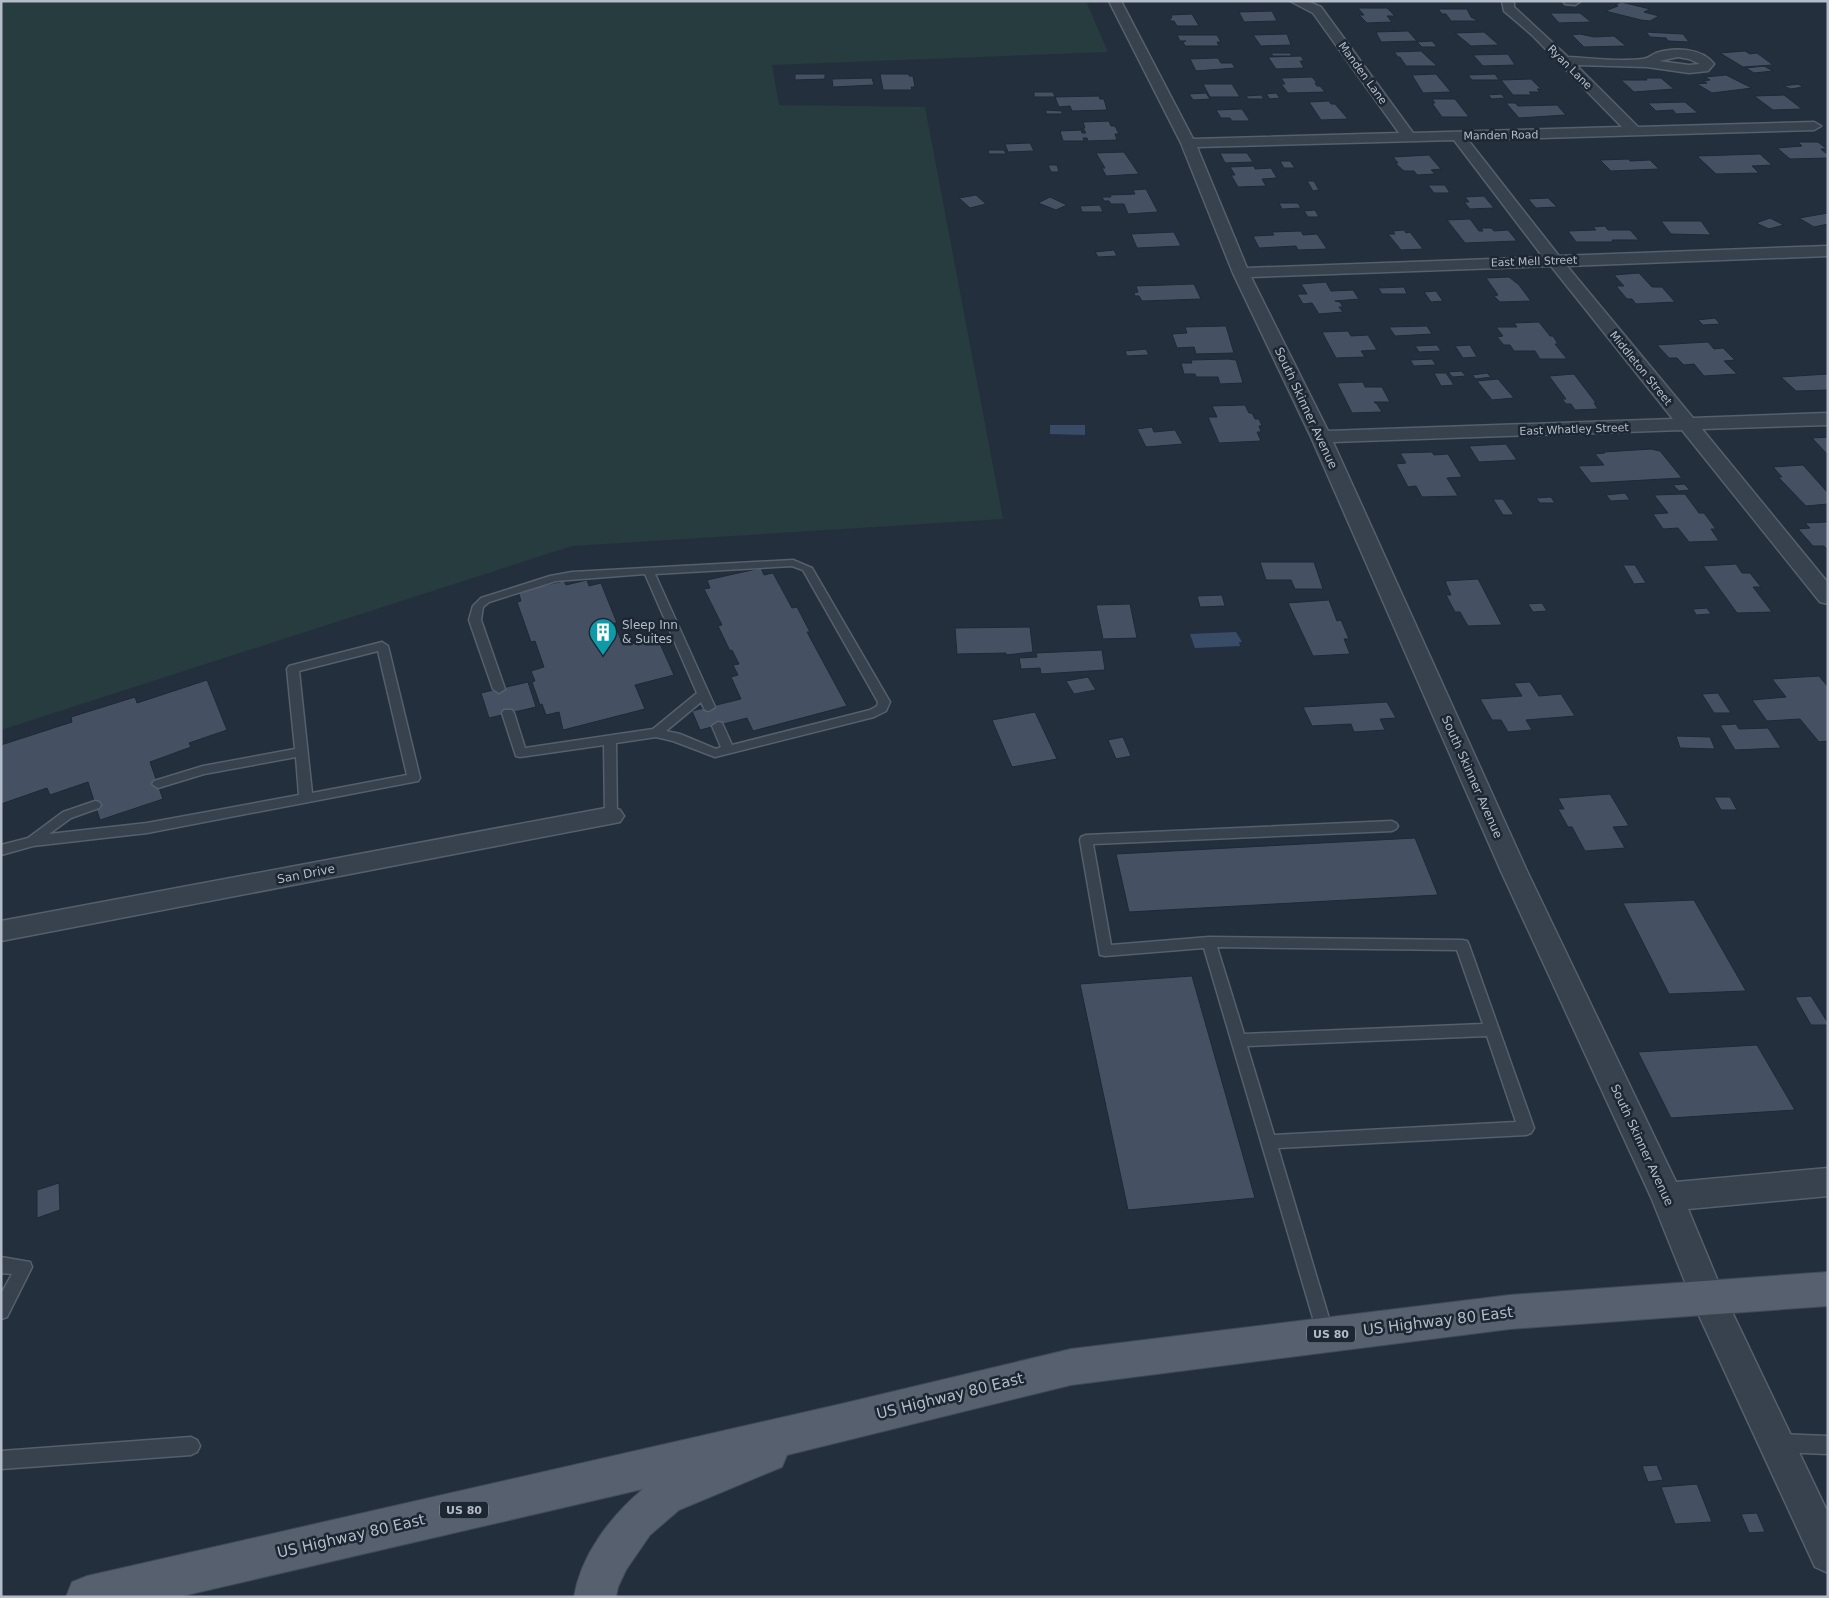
<svg xmlns="http://www.w3.org/2000/svg" width="1829" height="1598" font-family="'DejaVu Sans',sans-serif">
  <style>
    .green { fill: #263c3f }
    .water { fill: #394c67 }
    .building { fill: #455162; stroke: #1f2835 }
    .lines { fill: none; stroke-linecap: round; stroke-linejoin: round }
    .service-casing { stroke: #565f6c; stroke-width: 3 }
    .minor-casing { stroke: #565f6c; stroke-width: 3 }
    .primary-casing { stroke: #414a57; stroke-width: 2 }
    .service { fill: #38414e; fill-rule: evenodd }
    .minor { fill: #38414e; fill-rule: evenodd }
    .primary { fill: #56606e; fill-rule: evenodd }
    .labels { text-anchor: middle; stroke-width: 5; stroke-linejoin: round; paint-order: stroke }
    .far-street-label { font-size: 11px; fill: #b4bcc9; stroke: #1d2633 }
    .shield { fill: #1d2633; stroke: #878f9c; stroke-width: 1 }
    .shield-label { font-size: 11px; font-weight: bold; fill: #b4bcc9 }
    .street-label { font-size: 12px; fill: #b4bcc9; stroke: #1d2633 }
    .poi-label { font-size: 12px; fill: #b4bcc9; stroke: #1d2633; text-anchor: start }
    .near-street-label { font-size: 15px; fill: #b4bcc9; stroke: #1d2633 }
  </style>
  <rect width="100%" height="100%" fill="#242f3e"/>
  <path class="green" d="M1,1H1086L1108,52L772,65L779,105L925,107L1003,519L572,546L1,730Z"/>
  <path class="water" d="M1050,425H1085V435L1050,434Z
    M1236,632L1242,642H1239L1240,646L1195,648L1190,634Z"/>
  <path class="building" d="M1621,2L1650,9L1644,12L1659,16L1650,21L1641,20L1605,11L1618,6L1615,5Z
    M1358,8H1387L1395,16H1387L1392,22L1367,23L1359,15H1364Z
    M1438,9H1467L1471,17L1478,21H1451L1446,14H1442Z
    M1272,11L1277,21L1244,22L1239,12Z
    M1550,13H1580L1591,22L1559,23Z
    M1192,14L1199,26H1177L1174,21H1171L1169,18H1172L1171,15Z
    M1408,31L1417,41L1381,42L1376,32Z
    M1484,32L1499,45L1471,46L1455,33Z
    M1646,32L1683,34L1689,42L1668,41L1666,38L1650,37Z
    M1287,34L1291,45L1261,46L1253,35Z
    M1580,34L1594,37L1614,36L1626,46L1584,47L1572,35Z
    M1177,35H1217L1221,42H1217L1219,46H1185L1183,42L1186,41H1180Z
    M1432,41L1437,47H1422L1417,42Z
    M1421,51L1437,66H1406L1400,57H1398L1394,52Z
    M1745,51L1750,54L1757,53L1773,65L1743,67L1720,53Z
    M1271,53H1290L1292,56H1273Z
    M1508,54L1515,65L1483,66L1473,55Z
    M1301,56L1304,61H1300L1304,68L1276,69L1268,57Z
    M1218,58L1221,63H1232L1235,68L1196,71L1190,59Z
    M1764,66L1773,71L1754,73L1746,68Z
    M795,74H825V79L795,80Z
    M880,74H909V76H913L915,87H911L912,90H883Z
    M1436,74L1451,92L1423,93L1412,75Z
    M1495,74L1499,80H1472L1468,75Z
    M1726,75L1752,88L1712,93L1697,84L1707,83L1703,81L1710,80L1705,77Z
    M1312,77L1317,83H1315L1317,86H1320L1325,92L1288,93L1281,84H1285L1281,78Z
    M872,78L874,85L833,87L832,79Z
    M1646,78H1661L1674,89L1634,92L1621,80H1647Z
    M1531,79L1541,89H1537L1540,92H1529L1532,95H1513L1501,80Z
    M1203,84H1232L1240,97H1210Z
    M1798,84L1803,87L1791,89L1783,86Z
    M1034,92H1053L1055,97H1034Z
    M1206,93L1210,99L1193,100L1189,94Z
    M1276,93L1280,98L1270,99L1266,94Z
    M1501,94L1505,98L1492,99L1488,95Z
    M1261,95L1264,99H1248L1246,96Z
    M1784,95L1802,109L1773,110L1754,96Z
    M1099,96L1100,99H1104L1107,110L1072,111L1070,106L1059,107L1055,97Z
    M1432,99H1455L1469,117H1442L1432,103H1435Z
    M1329,101L1331,104H1335L1348,119L1321,120L1309,102Z
    M1685,102L1698,113L1676,114L1673,110L1656,111L1648,103Z
    M1506,103H1515L1518,106L1557,105L1566,115L1519,118Z
    M1242,109L1250,121H1232L1230,118H1221L1216,110Z
    M1046,110L1062,111V114H1046Z
    M1109,121L1111,126H1115L1119,134H1115L1117,140L1088,141L1087,138H1083L1084,141H1063L1060,131L1081,130L1082,133H1086L1083,128H1085L1083,122Z
    M1798,142H1818L1827,149H1821L1828,155V158L1790,159L1777,148L1802,146Z
    M1030,143L1034,151L1008,152L1005,144Z
    M988,150H1004L1006,154H989Z
    M1124,152L1139,174L1106,176L1102,168H1105L1096,153Z
    M1220,153H1247L1253,162L1225,163Z
    M1760,154L1772,165L1752,166L1759,173L1716,174L1697,156Z
    M1429,155L1441,169L1431,170L1435,174L1417,175L1414,171H1404L1395,163H1398L1393,157Z
    M1629,159L1630,161L1650,160L1659,169L1611,171L1600,160Z
    M1280,161H1290L1295,168H1284Z
    M1048,165H1057L1059,172H1051Z
    M1254,166L1255,169L1271,168L1277,178L1262,179L1266,186L1238,187L1231,175H1235L1230,167Z
    M1307,181H1314L1319,190L1313,191Z
    M1428,185H1445L1450,193H1434Z
    M1146,189L1158,212L1128,214L1124,204H1111L1109,201H1104L1102,197H1111L1110,195L1135,194L1133,190Z
    M976,195L986,204L970,208L959,198Z
    M1484,196L1494,208L1470,209L1464,202H1469L1465,197Z
    M1050,197L1067,205L1056,210L1038,203Z
    M1548,198L1557,207L1536,208L1528,199Z
    M1279,203H1298L1301,208L1282,209Z
    M1100,205L1103,212H1082L1080,206Z
    M1315,210L1319,217H1308L1304,211Z
    M1828,213V224L1814,227L1799,218Z
    M1770,218L1784,225L1769,229L1756,223Z
    M1470,219L1479,231H1483L1481,228H1491L1494,231L1508,230L1517,241L1465,243L1447,220Z
    M1661,221H1701L1711,235L1671,234Z
    M1605,226L1608,230H1630L1639,240H1612L1613,242H1576L1568,231L1596,230L1593,227Z
    M1404,230L1406,233L1410,232L1423,249L1401,250L1388,234H1395L1393,231Z
    M1301,231L1303,235L1317,234L1327,249L1298,250L1296,246L1259,248L1253,236L1274,235L1272,232Z
    M1174,232L1181,246L1137,248L1131,234Z
    M1114,250L1117,256L1098,257L1095,252Z
    M1639,273L1652,287H1662L1675,302L1636,304L1632,299H1627L1616,286H1624L1614,275Z
    M1509,277L1519,285L1531,301L1500,302L1494,296L1498,295L1486,278Z
    M1326,282L1331,291L1353,290L1359,299L1335,301L1340,302L1343,307H1339L1343,312L1319,314L1312,303L1303,304L1297,294H1307L1301,284Z
    M1194,284L1201,299L1142,301L1139,296H1135L1134,293L1138,292L1136,286Z
    M1404,287L1407,294H1382L1378,288Z
    M1436,291L1443,301L1431,302L1424,292Z
    M1715,318L1720,324L1703,325L1698,320Z
    M1539,322L1550,336H1553L1558,344H1555L1567,359H1540L1535,351H1514L1510,345H1504L1497,337L1503,336L1496,327H1517L1514,323Z
    M1226,326L1234,353L1196,354L1194,347L1177,348L1172,334L1187,333L1185,327Z
    M1427,326L1432,334L1395,336L1389,327Z
    M1348,331L1351,336L1368,335L1377,350L1361,351L1365,357L1336,358L1322,332Z
    M1708,342L1714,349L1723,348L1735,360L1724,361L1737,374L1704,376L1694,364L1684,365L1677,358H1669L1657,345Z
    M1437,345L1441,351L1419,352L1415,346Z
    M1470,345L1477,357L1463,358L1455,346Z
    M1146,349L1149,355L1127,356L1125,351Z
    M1228,359L1236,360L1243,383L1220,384L1218,377H1196L1195,374H1184L1181,363H1192L1191,360Z
    M1432,359L1436,365L1414,366L1410,360Z
    M1461,371L1466,376L1453,377L1448,372Z
    M1434,373H1446L1454,385L1441,386Z
    M1487,373L1491,377L1476,379L1472,375Z
    M1574,374L1596,403H1594L1598,409L1575,410L1571,404H1566L1562,399H1566L1549,376Z
    M1828,374V390L1796,391L1781,377Z
    M1498,379L1514,398L1492,400L1477,381Z
    M1363,382L1365,387H1382L1390,402H1374L1377,404L1382,412L1352,413L1337,383Z
    M1245,405L1249,413H1252L1255,419H1259L1262,426H1259L1261,432H1257L1261,441L1219,443L1208,417H1217L1212,406Z
    M1152,427L1154,432L1175,430L1183,444L1146,447L1137,429Z
    M1828,437V455L1812,438Z
    M1506,444L1517,460L1479,462L1469,446Z
    M1651,449L1660,451L1682,478L1591,483L1578,466L1604,465L1595,454L1605,453L1604,452Z
    M1432,452L1434,455L1448,454L1462,477L1447,478L1458,496L1422,497L1416,486L1408,487L1396,464L1406,463L1400,453Z
    M1803,465L1828,493V504L1806,506L1778,477H1782L1773,467Z
    M1684,484L1690,490L1679,491L1673,485Z
    M1625,493L1630,500L1611,501L1606,495Z
    M1685,494L1699,513H1704L1716,529H1711L1719,541L1689,542L1678,528L1663,529L1653,514L1668,513L1654,495Z
    M1551,497L1555,503H1540L1536,498Z
    M1493,499H1503L1514,515H1503Z
    M1828,522V550L1824,546H1813L1798,529L1810,528L1805,523Z
    M1260,562H1314L1323,589H1295L1291,580H1266Z
    M1736,564L1742,573H1750L1761,587H1753L1772,612L1737,613L1703,566Z
    M1623,565H1635L1646,583L1634,584Z
    M761,568L764,575L773,573L792,608L797,607L810,632H807L847,706L753,731L747,718L700,730L692,711L741,699L731,677L738,675L733,665L739,664L732,650L730,651L718,626L722,625L704,589L710,588L707,580Z
    M1478,579L1502,625L1468,626L1460,612H1455L1446,595H1451L1445,581Z
    M587,580L589,586L601,583L617,623H614L623,645L657,637L674,675L635,685L645,709L563,730L559,712L546,715L542,704L540,705L532,682L535,681L531,671L544,667L535,641L531,642L517,602L521,601L518,591L564,581L566,585Z
    M1222,595L1225,606L1200,607L1197,596Z
    M1329,600L1337,621L1341,620L1349,639H1344L1350,654L1313,656L1288,603Z
    M1542,603L1547,611L1533,612L1528,604Z
    M1130,604L1137,638L1103,639L1096,605Z
    M1707,608L1711,614L1696,615L1693,609Z
    M1030,627L1033,652L1006,655V653L957,654L955,628Z
    M1102,650L1105,670L1041,674L1040,668L1021,669L1019,658L1037,657L1036,653Z
    M1819,676L1828,687V741L1819,742L1800,719L1767,721L1752,700L1786,697L1772,679Z
    M1088,677L1096,690L1074,694L1066,681Z
    M207,680L227,730L189,743L191,747L150,762L163,799L100,820L88,782L50,795L47,788L1,804V745L72,722L71,717L135,697L137,703Z
    M528,682L536,707L489,718L481,693Z
    M1530,682L1539,696L1561,694L1575,716L1526,720L1532,730L1508,732L1501,720H1492L1480,699L1522,696L1514,683Z
    M1718,693L1731,713H1714L1702,694Z
    M1387,702L1396,718L1380,719L1385,730L1354,732L1351,724L1312,726L1303,707Z
    M1035,712L1057,759L1012,767L992,720Z
    M1736,724L1739,729L1768,728L1781,748L1735,750L1720,725Z
    M1676,736L1710,737L1715,749L1680,748Z
    M1123,737L1131,756L1116,759L1108,740Z
    M1610,794L1629,826L1613,827L1625,848L1585,851L1572,827H1568L1558,809H1564L1558,798Z
    M1714,797H1730L1737,810H1721Z
    M1415,838L1438,895L1129,912L1116,854Z
    M1694,900L1746,991L1669,994L1623,903Z
    M1192,976L1255,1198L1128,1210L1080,984Z
    M1811,996L1828,1023V1025H1811L1795,997Z
    M1757,1045L1795,1110L1671,1118L1638,1052Z
    M59,1183L60,1210L37,1218V1190Z
    M1657,1465L1663,1480L1648,1482L1642,1466Z
    M1697,1484L1712,1522L1675,1524L1661,1487Z
    M1757,1513L1765,1532L1749,1533L1741,1514Z"/>
  <g class="lines">
    <g class="service-casing">
      <path id="service" d="M793,560L812,568L890,702L886,711L874,717L715,757L673,741L656,737L616,743L617,816L615,819H607L605,816L604,745L520,757L516,756L502,713L504,710H512L514,713L525,748L653,729L697,693L645,574L556,581L489,602L483,607L481,620L505,689L499,693L493,689L469,620L473,606L481,598L550,576L572,572ZM792,566L803,570L878,702L877,706L870,710L732,745L722,723L718,722L712,726L721,747L716,749L680,734L666,731L701,702L705,710L709,711L715,707L655,574Z
        M382,642L388,646L420,778L418,781L147,833L33,846L1,855V845L28,838L63,812L95,801L99,802L101,805L99,808L71,818L49,834L147,823L299,795L296,757L204,774L158,788L152,784L154,781L203,766L295,749L287,669L289,666ZM378,651L407,775L312,793L299,671Z
        M1392,821L1396,823L1398,826L1396,829L1392,831L1093,844L1111,945L1209,937L1462,940L1467,941L1469,945L1534,1128L1531,1133L1526,1135L1278,1148L1334,1335L1332,1341L1326,1343L1320,1341L1318,1335L1204,948L1105,956L1100,955L1080,840L1081,837L1086,835ZM1217,947L1457,950L1483,1024L1244,1034ZM1487,1036L1516,1122L1274,1135L1247,1046Z
        M1,1257L30,1262L32,1267L7,1317L1,1319V1294L12,1274L1,1273Z
        M1778,1434L1828,1436V1454L1778,1452L1772,1449L1769,1443L1772,1437Z
        M191,1437L197,1440L200,1446L197,1452L191,1455L1,1469V1451Z"/>
    </g>
    <g class="minor-casing">
      <path id="minor" d="M1109,1H1121L1193,139L1399,133L1313,13L1290,1H1307L1321,7L1413,133L1622,127L1532,35L1504,11L1502,1H1514V7L1568,57C1592,58 1619,62 1642,59C1647,59 1652,55 1656,53C1674,47 1702,48 1714,64L1708,71L1689,73L1647,67L1576,65L1638,127L1814,122L1821,126L1814,130L1468,140L1559,256L1828,246V256L1567,266L1693,418L1828,413V425L1702,429L1828,583V604L1820,602L1682,430L1333,442L1527,871L1676,1182L1828,1168V1196L1688,1209L1722,1291L1828,1513V1573L1815,1567L1696,1309L1651,1197L1501,871L1311,437L1233,273L1181,143ZM1678,57L1689,59L1700,64L1689,65L1659,61ZM1454,140L1543,257L1247,268L1197,147ZM1551,266L1673,419L1328,431L1251,277Z
        M1563,1H1581L1575,5L1565,4Z
        M611,807L620,810L624,816L620,822L1,941V921Z"/>
    </g>
    <g class="primary-casing">
      <path id="primary" d="M1828,1272V1306L1510,1329L1071,1385L787,1455L782,1467L679,1510L650,1535L626,1570L618,1587L616,1597H574C581,1554 611,1516 643,1489L178,1597H66L72,1582L87,1576L841,1404L1071,1349L1510,1295Z"/>
    </g>
    <use href="#service" class="service"/>
    <use href="#minor" class="minor"/>
    <use href="#primary" class="primary"/>
  </g>
  <defs>
    <g id="building-pin" transform="scale(1.4375)"><path d="M0 17L-7.5 6A9.5 9.5 0 1 1 7.5 6Z" fill="#0f9aa8" stroke="#1d2633"/><path d="M-4-6H4V6H1V3H-1V6H-4ZM-2.5-4.3h1.7v1.8h-1.7ZM.8-4.3h1.7v1.8H.8ZM-2.5-1h1.7V.8h-1.7ZM.8-1h1.7V.8H.8Z" fill="#fff"/></g>
  </defs>
  <g fill-rule="evenodd">
    <use href="#building-pin" x="603" y="632"/>
  </g>
  <g class="labels">
    <g class="far-street-label">
      <text transform="translate(1570 67) rotate(45)" y="4">Ryan Lane</text>
      <text transform="translate(1363 73) rotate(54)" y="4">Manden Lane</text>
      <text transform="translate(1501 135) rotate(-1)" y="4">Manden Road</text>
      <text transform="translate(1534 261) rotate(-2)" y="4">East Mell Street</text>
      <text transform="translate(1641 368) rotate(51)" y="4">Middleton Street</text>
      <text transform="translate(1574 429) rotate(-2)" y="4">East Whatley Street</text>
    </g>
    <g class="shield">
      <rect x="1307" y="1325.5" width="48" height="17" rx="4"/>
      <rect x="440" y="1501.5" width="48" height="17" rx="4"/>
    </g>
    <g class="shield-label">
      <text x="1331" y="1338">US 80</text>
      <text x="464" y="1514">US 80</text>
    </g>
    <g class="street-label">
      <text transform="translate(1306 408) rotate(65)" y="4">South Skinner Avenue</text>
      <text transform="translate(1472 777) rotate(66)" y="4">South Skinner Avenue</text>
      <text transform="translate(306 874) rotate(-11)" y="4">San Drive</text>
      <text transform="translate(1642 1145) rotate(65)" y="4">South Skinner Avenue</text>
    </g>
    <g class="poi-label">
      <text x="622" y="629">Sleep Inn<tspan x="622" dy="14">&amp; Suites</tspan></text>
    </g>
    <g class="near-street-label">
      <text transform="translate(1438 1321) rotate(-7)" y="5">US Highway 80 East</text>
      <text transform="translate(950 1396) rotate(-14)" y="5">US Highway 80 East</text>
      <text transform="translate(351 1536) rotate(-13)" y="5">US Highway 80 East</text>
    </g>
  </g>
  <rect width="1829" height="1598" fill="none" stroke="#b4bcc9" stroke-width="5"/>
</svg>
